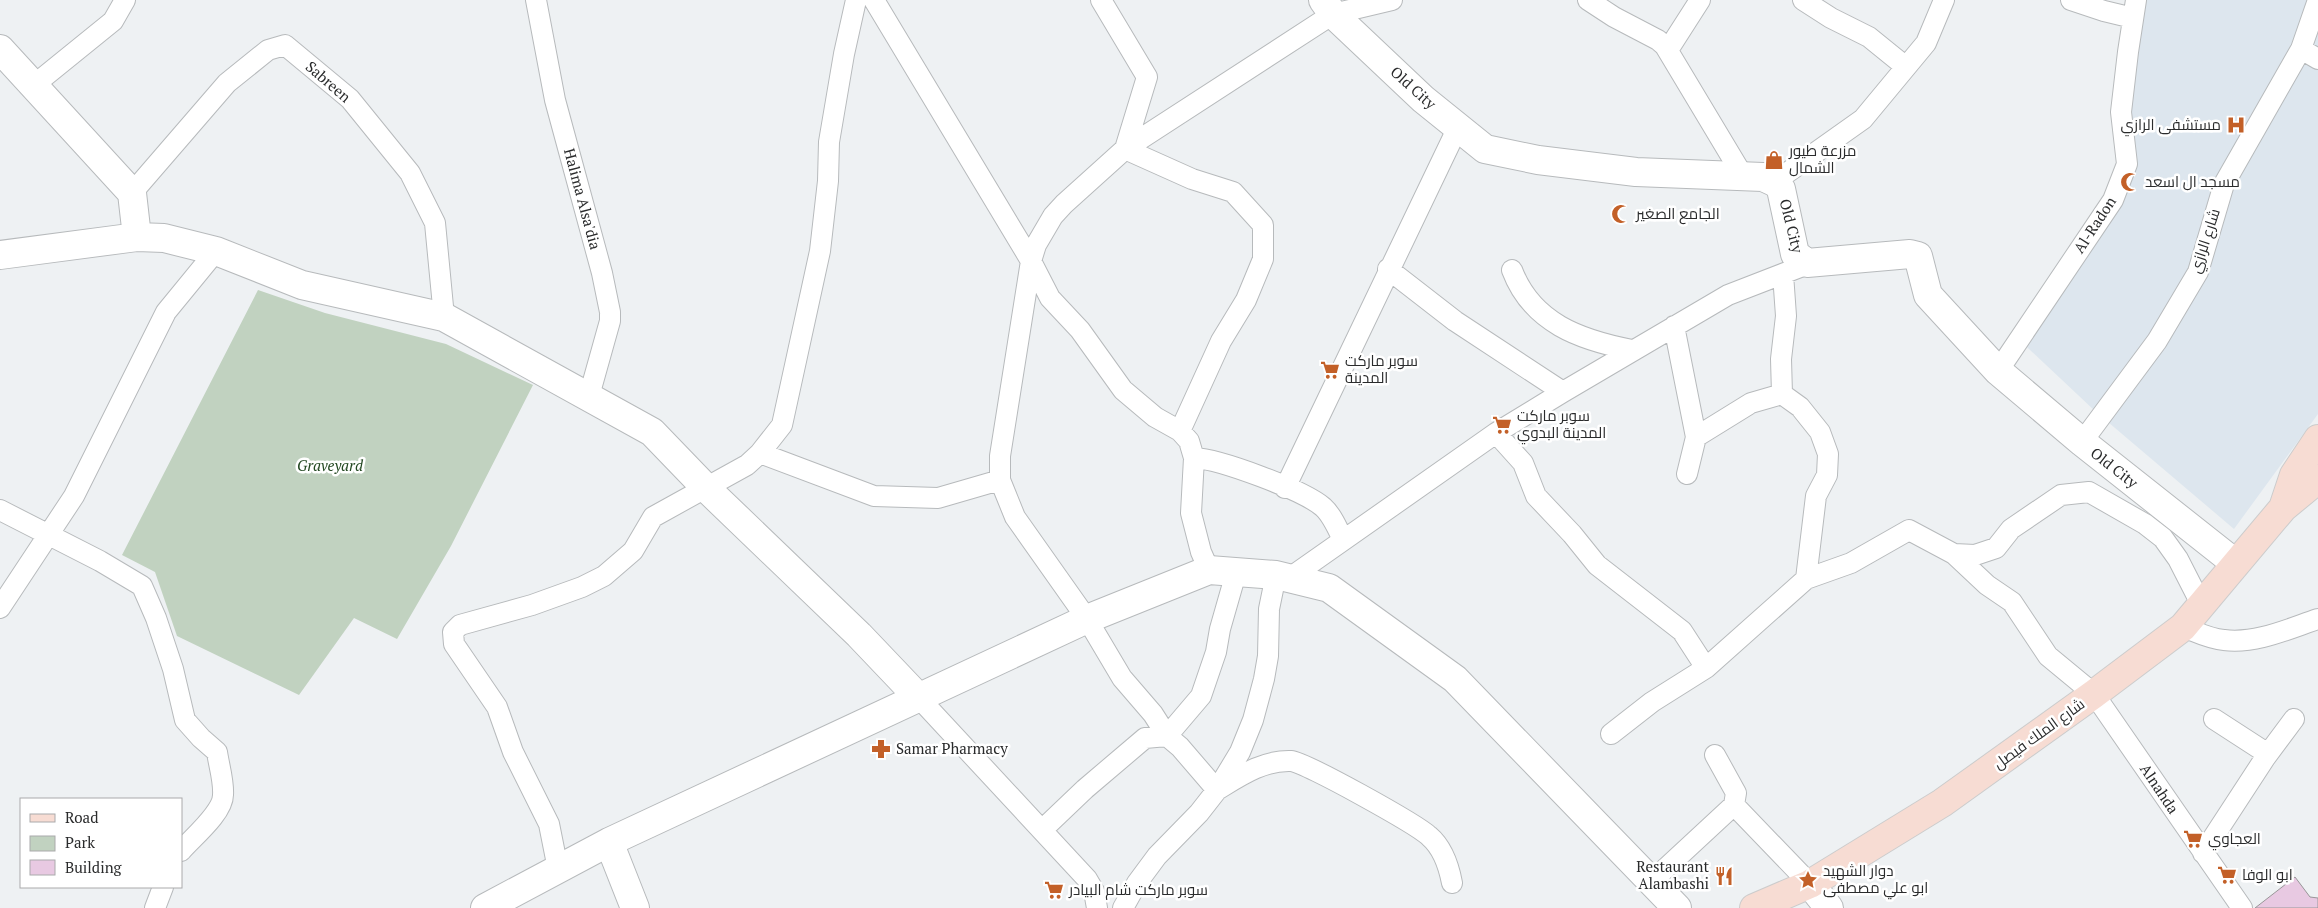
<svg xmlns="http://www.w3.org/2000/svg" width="2318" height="908" font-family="'PT Serif',Cairo,serif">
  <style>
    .built { fill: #dde6ee }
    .green { fill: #c1d2c0 }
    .building { fill: #e8c9e2; stroke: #999698 }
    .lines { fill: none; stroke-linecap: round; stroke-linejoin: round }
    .street-casing { stroke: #b7babc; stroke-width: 22 }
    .secondary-casing { stroke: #b7babc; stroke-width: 30 }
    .primary-casing { stroke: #ccc; stroke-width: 30 }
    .street { stroke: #fff; stroke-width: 20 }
    .secondary { stroke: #fff; stroke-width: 28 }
    .primary { stroke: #f7dcd3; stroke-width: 28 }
    .labels { text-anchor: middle; stroke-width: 5; stroke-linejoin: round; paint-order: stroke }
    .street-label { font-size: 15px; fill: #2a2b2c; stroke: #fff }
    .poi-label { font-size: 15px; fill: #2a2b2c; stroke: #fff; text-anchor: start }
    .park-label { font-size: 15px; font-style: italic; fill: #234821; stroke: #fff }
  </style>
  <rect width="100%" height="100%" fill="#eef1f3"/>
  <path class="built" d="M2138,0H2318V414L2234,529L2095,411L2013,334L2121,193Z"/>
  <path class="green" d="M258,290L325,313L446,344L533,385L451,546L397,639L354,618L299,695L177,636L155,572L122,555Z"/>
  <path class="building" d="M2295,877L2310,897L2318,898V908H2255Z"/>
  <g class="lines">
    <g class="street-casing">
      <path id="street" d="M536,0L555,100L602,273L610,312V321L589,396
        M874,0L1031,261L1050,298L1080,330L1123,390L1155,417L1180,431L1189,441L1194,458L1191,513L1201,552L1209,570
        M1101,0L1147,77L1125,149L1192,179L1233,192L1263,225V259L1246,300L1221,341L1180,431
        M1392,0L1333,14L1125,149L1064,204L1053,216L1036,245L1031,261L1000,456V480L1015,517L1087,619L1122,678L1153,714L1167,736L1180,747L1217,790C1240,776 1263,760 1291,761C1305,762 1416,824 1429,836C1442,847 1449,867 1452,883
        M1588,0L1614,17L1658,40L1665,46L1743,176
        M1803,0L1831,18L1869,37L1906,67
        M2071,0L2104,11L2133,18
        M2301,49L2318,59
        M1668,50L1700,0
        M34,85L113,21L125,0
        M1774,182L1863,119L1926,43L1944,0
        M132,193L227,83L268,50L285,45L350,99L410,173L435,223L444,317
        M1388,269L1455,321L1563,392
        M1512,270C1532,323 1580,340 1632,350
        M1674,326L1696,437L1687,474
        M1998,371L2113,200L2127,164L2121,112L2128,52L2136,0
        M1496,433L1523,463L1536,496L1572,534L1597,565L1682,631L1706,668
        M1696,437L1751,403L1782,394
        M2082,442L2157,341L2198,272L2224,184L2301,49L2318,0
        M760,453L874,496L938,498L1000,480
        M1194,458C1220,459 1303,490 1323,507C1332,515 1338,529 1343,540
        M1285,488L1458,127
        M0,510L100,561L142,586L156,618L173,669L185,720L201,738L217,752C219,766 224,781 223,795C223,813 192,838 181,851
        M1954,554L1987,585L2012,602L2048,656L2094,694L2242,908
        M1291,577L1496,433L1563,392L1728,295L1808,264
        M1806,579L1851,563L1909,530L1954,554L1975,555L1996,548L2011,529L2061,495L2089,492L2145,524L2163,538L2178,559L2201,604
        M0,608L74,496L166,312L216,251
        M2183,627C2196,632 2210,639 2224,640C2256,644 2288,629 2318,619
        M919,698L1087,879L1094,891L1097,908
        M2214,719L2268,754
        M1611,734L1652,702L1706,668L1806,579L1816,496L1827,475L1828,454L1820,432L1800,407L1782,394L1781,359L1786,316L1783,274
        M1715,755L1736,793L1734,805
        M1042,830L1085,789L1145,738L1167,736L1201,696L1216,652L1220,629L1236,573
        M2203,853L2265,758L2294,719
        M558,869L549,824L513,752L497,707L454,644L453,632L460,625L532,605L582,587L604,576L633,551L653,517L747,465L760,453L782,425L820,251L828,181L829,142L844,54L856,0
        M1652,881L1734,805L1810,884
        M155,908L163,887
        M1123,908L1137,883L1157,856L1199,813L1217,790L1240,752L1253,720L1264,679L1268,656L1269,609L1276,575"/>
    </g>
    <g class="secondary-casing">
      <path id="secondary" d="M1323,0L1333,14L1423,99L1485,149L1538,160L1636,172L1763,177L1776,183L1781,189L1795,254L1807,263L1910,254L1918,256L1928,295L1998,371L2082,442L2235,563
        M0,49L132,193L137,237
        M0,255L137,237L164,238L216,251L302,285L444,317L652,432L706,488L859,635L919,698
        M609,842L635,908
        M1810,884L1829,908
        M485,908L609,842L1087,619L1209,570L1276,575L1329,588L1455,679L1677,908"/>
    </g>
    <g class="primary-casing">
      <path id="primary" d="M2283,508L2294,475L2318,439
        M1754,908L1810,884L1942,803L2094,694L2183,627L2283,508L2318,479"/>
    </g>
    <use href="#street" class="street"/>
    <use href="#secondary" class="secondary"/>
    <use href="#primary" class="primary"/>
  </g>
  <defs>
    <g id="hospital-bare" transform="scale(1.5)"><path d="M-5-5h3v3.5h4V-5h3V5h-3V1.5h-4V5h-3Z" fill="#c36028" stroke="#fff" stroke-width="2.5" paint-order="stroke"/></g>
    <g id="shop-bare" transform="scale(1.5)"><path d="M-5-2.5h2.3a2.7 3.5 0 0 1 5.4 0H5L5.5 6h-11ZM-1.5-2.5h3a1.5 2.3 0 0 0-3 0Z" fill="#c36028" stroke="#fff" stroke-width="2.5" paint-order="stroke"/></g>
    <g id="mosque-bare" transform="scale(1.5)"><path d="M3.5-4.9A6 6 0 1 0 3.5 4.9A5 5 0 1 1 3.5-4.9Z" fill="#c36028" stroke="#fff" stroke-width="2.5" paint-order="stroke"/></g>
    <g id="supermarket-bare" transform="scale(1.5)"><path d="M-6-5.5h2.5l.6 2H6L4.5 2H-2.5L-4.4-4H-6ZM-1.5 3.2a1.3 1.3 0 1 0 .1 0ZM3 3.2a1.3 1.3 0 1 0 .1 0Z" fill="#c36028" stroke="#fff" stroke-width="2.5" paint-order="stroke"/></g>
    <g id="pharmacy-bare" transform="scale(1.5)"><path d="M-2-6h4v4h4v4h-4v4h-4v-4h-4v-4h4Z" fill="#c36028" stroke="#fff" stroke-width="2.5" paint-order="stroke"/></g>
    <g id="restaurant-bare" transform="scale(1.5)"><path d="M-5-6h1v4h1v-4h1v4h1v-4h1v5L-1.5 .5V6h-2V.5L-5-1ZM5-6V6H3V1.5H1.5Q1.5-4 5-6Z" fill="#c36028" stroke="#fff" stroke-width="2.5" paint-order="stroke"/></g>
    <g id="sight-bare" transform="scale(1.5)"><path d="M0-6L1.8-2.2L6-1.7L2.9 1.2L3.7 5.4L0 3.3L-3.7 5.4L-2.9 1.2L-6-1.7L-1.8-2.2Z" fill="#c36028" stroke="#fff" stroke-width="2.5" paint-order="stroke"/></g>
  </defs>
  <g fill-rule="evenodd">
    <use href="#hospital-bare" x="2236" y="125"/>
    <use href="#shop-bare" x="1774" y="160"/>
    <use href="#mosque-bare" x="2130" y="182"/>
    <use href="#mosque-bare" x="1621" y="214"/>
    <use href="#supermarket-bare" x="1330" y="370"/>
    <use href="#supermarket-bare" x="1502" y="425"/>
    <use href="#pharmacy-bare" x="881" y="749"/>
    <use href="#supermarket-bare" x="2193" y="839"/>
    <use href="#supermarket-bare" x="2227" y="875"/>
    <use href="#restaurant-bare" x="1724" y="876"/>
    <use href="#sight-bare" x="1808" y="880"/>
    <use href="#supermarket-bare" x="1054" y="890"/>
  </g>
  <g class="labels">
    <g class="street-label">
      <text transform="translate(328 82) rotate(41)" y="5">Sabreen</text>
      <text transform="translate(1413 88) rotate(42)" y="5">Old City</text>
      <text transform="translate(582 199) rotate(75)" y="5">Halima Alsa'dia</text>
      <text transform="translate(2095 225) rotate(-57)" y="5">Al-Radon</text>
      <text transform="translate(1791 226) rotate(76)" y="5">Old City</text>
      <text transform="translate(2205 241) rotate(-72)" y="5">شارع الرازي</text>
      <text transform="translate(2114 468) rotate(38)" y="5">Old City</text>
      <text transform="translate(2039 734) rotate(-36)" y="5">شارع الملك فيصل</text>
      <text transform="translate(2159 789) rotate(56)" y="5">Alnahda</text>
    </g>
    <g class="poi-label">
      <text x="2221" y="130" text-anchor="end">مستشفى الرازي</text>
      <text x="1789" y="156">مزرعة طيور<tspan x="1789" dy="17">الشمال</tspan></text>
      <text x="2145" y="187">مسجد ال اسعد</text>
      <text x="1636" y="219">الجامع الصغير</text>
      <text x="1345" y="366">سوبر ماركت<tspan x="1345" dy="17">المدينة</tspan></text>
      <text x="1517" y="421">سوبر ماركت<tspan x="1517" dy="17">المدينة البدوي</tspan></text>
      <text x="896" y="754">Samar Pharmacy</text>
      <text x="2208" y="844">العجاوي</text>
      <text x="1709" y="872" text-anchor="end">Restaurant<tspan x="1709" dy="17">Alambashi</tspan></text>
      <text x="1823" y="876">دوار الشهيد<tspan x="1823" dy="17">ابو علي مصطفى</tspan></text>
      <text x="2242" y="880">ابو الوفا</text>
      <text x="1069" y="895">سوبر ماركت شام البيادر</text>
    </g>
    <g class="park-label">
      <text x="330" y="471">Graveyard</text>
    </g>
  </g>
  <rect x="20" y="798" width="162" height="90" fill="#ffffff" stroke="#aaaaab"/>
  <rect x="30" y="814" width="25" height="8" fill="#f7dcd3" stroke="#aaaaab"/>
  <text x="65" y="823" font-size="15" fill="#2a2b2c">Road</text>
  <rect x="30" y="836" width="25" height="15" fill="#c1d2c0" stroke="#aaaaab"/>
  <text x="65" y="848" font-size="15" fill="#2a2b2c">Park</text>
  <rect x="30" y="860" width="25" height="15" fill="#e8c9e2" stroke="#aaaaab"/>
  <text x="65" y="873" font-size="15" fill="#2a2b2c">Building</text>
</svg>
